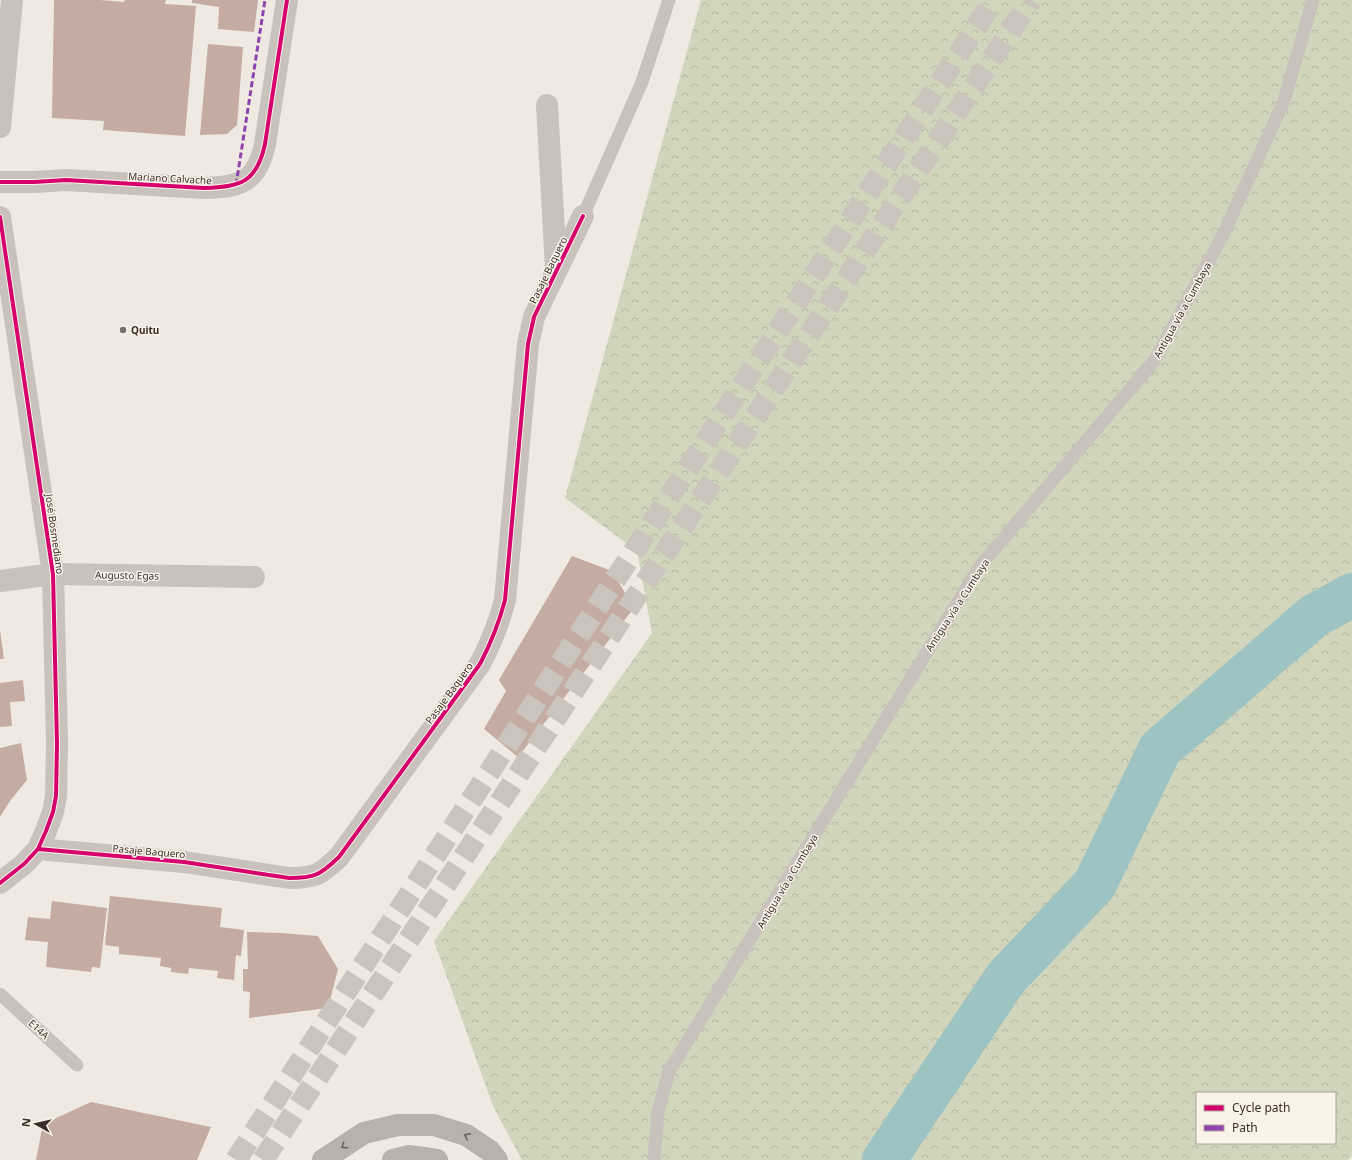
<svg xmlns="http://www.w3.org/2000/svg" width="1352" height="1160" font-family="'Noto Sans',sans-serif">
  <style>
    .forest { fill: url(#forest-crowns); fill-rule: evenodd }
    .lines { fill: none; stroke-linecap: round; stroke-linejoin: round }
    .river { stroke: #9dc3c2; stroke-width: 44 }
    .building { fill: #c4aca3 }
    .primary-tunnel { stroke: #cbc4bd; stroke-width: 22; stroke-dasharray: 22 11; stroke-linecap: butt }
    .lane { stroke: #c9c1bb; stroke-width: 13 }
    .street { stroke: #c9c1bb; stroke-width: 22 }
    .secondary { stroke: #b9b1ac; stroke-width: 22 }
    .quiet { stroke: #8e44ad; stroke-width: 3; stroke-dasharray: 6 3; stroke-linecap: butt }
    .cycleway-casing { stroke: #fbf3ea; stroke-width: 6 }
    .cycleway { stroke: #d6006c; stroke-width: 4 }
    .oneway { stroke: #6d625d }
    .poi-dot { fill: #796f6a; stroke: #fbf3ea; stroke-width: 1.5 }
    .labels { text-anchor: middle; stroke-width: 3; stroke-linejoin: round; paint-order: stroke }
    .street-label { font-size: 10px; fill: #3a2e29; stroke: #fbf3ea }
    .poi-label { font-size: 10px; font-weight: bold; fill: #3a2e29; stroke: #fbf3ea; text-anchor: start }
  </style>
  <defs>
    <pattern id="forest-crowns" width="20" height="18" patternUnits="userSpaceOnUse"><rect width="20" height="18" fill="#d1d5bc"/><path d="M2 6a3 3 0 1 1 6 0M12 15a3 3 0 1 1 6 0" fill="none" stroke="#b4b7a2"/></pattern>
  </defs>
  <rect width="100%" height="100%" fill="#efe9e2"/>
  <path class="forest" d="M701,0H1352V1156L1348,1160H522L493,1106L434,941L652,633L637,551L565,498ZM1197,1093H1335V1143H1197Z"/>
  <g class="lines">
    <path class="river" d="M884,1160L1006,978L1095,884L1160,749L1314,616L1352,595"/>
  </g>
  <path class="building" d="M54,0H100L124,2L125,0H166L165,4L196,6L185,136L103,130L104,121L52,118Z
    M192,0H258L254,32L218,29L219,7L192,3Z
    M208,44L243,47L237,125L227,134L200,135Z
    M572,556L612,571L634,608L518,757L484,729L506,691L499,680Z
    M0,630L4,659H0Z
    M23,680L25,701L10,702L12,726L0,727V683Z
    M21,743L27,780L10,801L0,817V748Z
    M110,896L222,908L220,927L244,930L241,956L236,955L234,980L217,978L218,971L189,968L188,974L171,972V968L160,966L161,958L119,954V947L105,945Z
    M52,901L107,908L100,968L92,967L91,972L46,967L48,942L25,940L28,917L50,919Z
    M247,932L282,933L318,936L338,969L328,1008L249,1018L250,992L243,991V969H248Z
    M91,1102L211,1127L197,1160H36L43,1124Z"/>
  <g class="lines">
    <path class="primary-tunnel" d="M236,1160L994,0
      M263,1160L1031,0"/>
    <path class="lane" d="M583,216L642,82L669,0
      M0,994L77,1065
      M654,1160L658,1112L669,1071L980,566L1154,361L1223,235L1284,101L1313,0"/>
    <path class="street" d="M547,105L556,268
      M0,127L12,0
      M0,182H34L66,180L204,188C241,187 257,182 265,144L287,0
      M0,217L53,574L57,744L56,796L53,812L46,831L38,849L24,864L0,883
      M0,581L53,574L254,577
      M38,849L184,862L289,878C315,878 320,875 339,857L480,664C491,643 499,623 505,600L528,344L534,317L583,216"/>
    <path class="secondary" d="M323,1160L364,1133L398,1125H434L466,1135L490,1151L497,1160
      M393,1160L409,1156L437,1160"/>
    <path class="quiet" d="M236,185L265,0"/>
    <g class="cycleway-casing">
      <path id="cycleway" d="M0,182H34L66,180L204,188C241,187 257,182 265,144L287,0
        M0,217L53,574L57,744L56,796L53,812L46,831L38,849L24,864L0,883
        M38,849L184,862L289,878C315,878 320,875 339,857L480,664C491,643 499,623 505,600L528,344L534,317L583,216"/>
    </g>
    <use href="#cycleway" class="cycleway"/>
  </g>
  <defs><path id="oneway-chevron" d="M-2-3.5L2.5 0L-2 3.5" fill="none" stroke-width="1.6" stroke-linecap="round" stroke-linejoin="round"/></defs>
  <g class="oneway">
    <use href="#oneway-chevron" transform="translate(467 1136) rotate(-153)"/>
    <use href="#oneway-chevron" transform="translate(344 1146) rotate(146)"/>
  </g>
  <circle class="poi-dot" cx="123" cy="330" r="4"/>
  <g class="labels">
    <g class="street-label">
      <text transform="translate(170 178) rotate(3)" y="4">Mariano Calvache</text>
      <text transform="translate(548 270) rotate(-64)" y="4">Pasaje Baquero</text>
      <text transform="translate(1182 310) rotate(-61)" y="4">Antigua vía a Cumbaya</text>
      <text transform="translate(55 534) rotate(82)" y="4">José Bosmediano</text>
      <text transform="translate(127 575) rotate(1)" y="4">Augusto Egas</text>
      <text transform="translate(957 605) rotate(-57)" y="4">Antigua vía a Cumbaya</text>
      <text transform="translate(449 693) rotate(-54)" y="4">Pasaje Baquero</text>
      <text transform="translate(149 851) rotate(5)" y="4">Pasaje Baquero</text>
      <text transform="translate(787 881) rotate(-59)" y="4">Antigua vía a Cumbaya</text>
      <text transform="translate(39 1029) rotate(43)" y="4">E14A</text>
    </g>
    <g class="poi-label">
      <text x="131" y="334">Quitu</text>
    </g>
  </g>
  <rect x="1196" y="1092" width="140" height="52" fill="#fbf3ea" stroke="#aea49d"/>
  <rect x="1204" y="1105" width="20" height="6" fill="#d6006c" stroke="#aea49d"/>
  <text x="1232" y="1112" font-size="12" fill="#3a2e29">Cycle path</text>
  <rect x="1204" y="1125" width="20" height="6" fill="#8e44ad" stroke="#aea49d"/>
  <text x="1232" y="1132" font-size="12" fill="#3a2e29">Path</text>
  <g transform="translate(36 1124) rotate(278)" stroke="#fbf3ea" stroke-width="3" paint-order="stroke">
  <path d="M0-3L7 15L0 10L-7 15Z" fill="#3a2e29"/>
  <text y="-6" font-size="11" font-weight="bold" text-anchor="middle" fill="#3a2e29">N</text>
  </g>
</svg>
